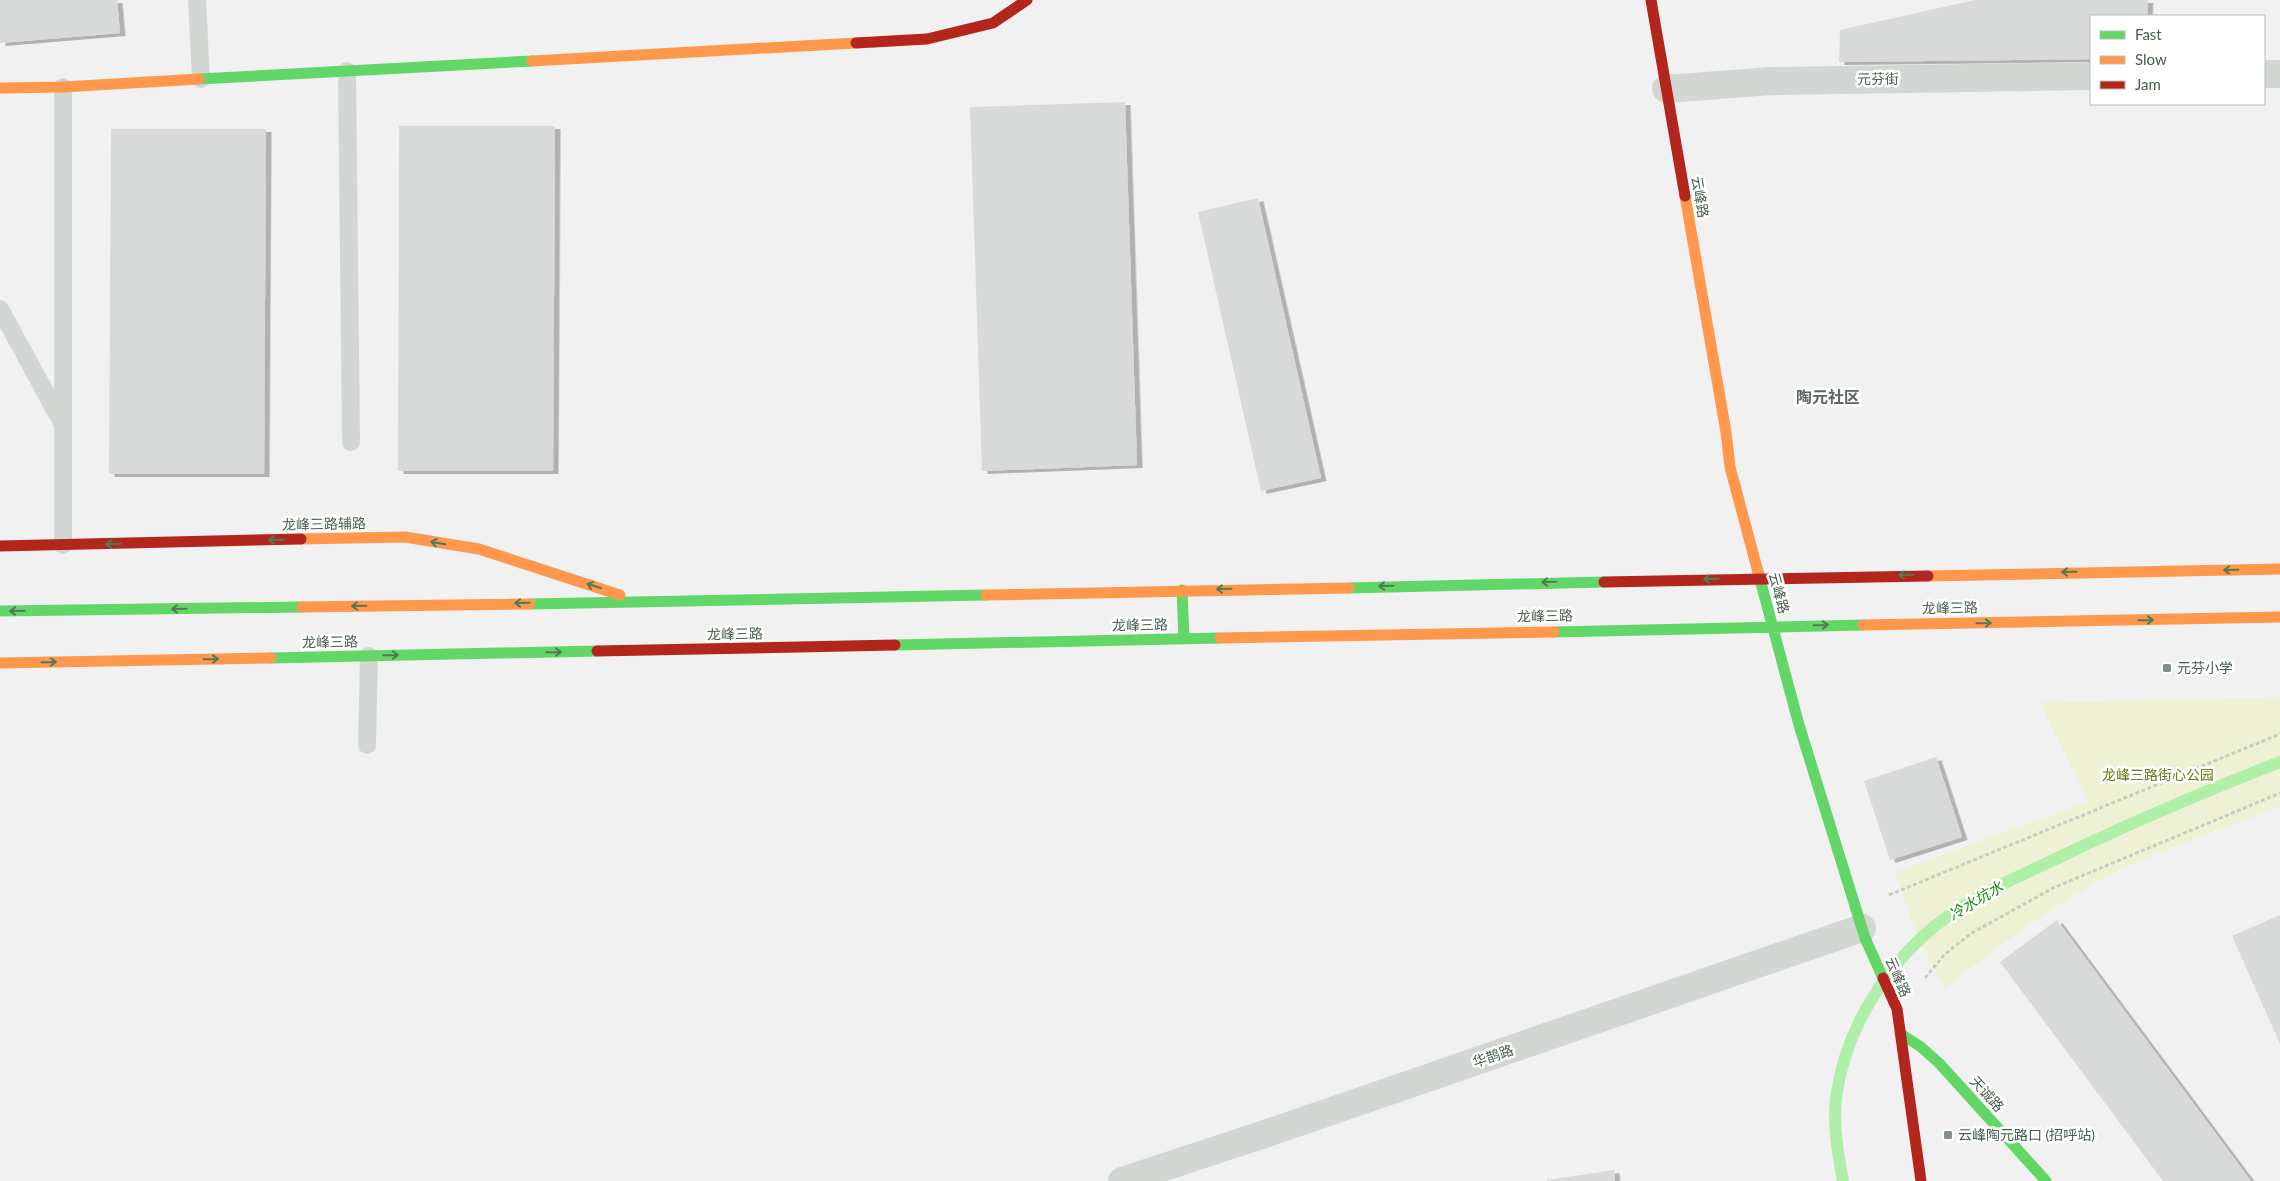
<svg xmlns="http://www.w3.org/2000/svg" width="2280" height="1181" font-family="Lato,'Noto Sans SC',sans-serif">
  <style>
    .green { fill: #eff1d5 }
    .lines { fill: none; stroke-linecap: round; stroke-linejoin: round }
    .stream { stroke: #b0efa9; stroke-width: 12 }
    .building { fill: #d7dad8; filter: url(#shadow) }
    .path { stroke: #c8ccc0; stroke-width: 3; stroke-dasharray: 4 2.5; stroke-linecap: butt }
    .lane { stroke: #d3d7d3; stroke-width: 18 }
    .street { stroke: #d3d7d3; stroke-width: 28 }
    .fast { stroke: #63d668; stroke-width: 11 }
    .slow { stroke: #ff974d; stroke-width: 11 }
    .jam { stroke: #b3261e; stroke-width: 11 }
    .oneway { stroke: #4f7c53 }
    .poi-dot { fill: #849186; stroke: #fff; stroke-width: 2 }
    .labels { text-anchor: middle; stroke-width: 5; stroke-linejoin: round; paint-order: stroke }
    .street-label { font-size: 14px; fill: #485e4c; stroke: #fff }
    .poi-label { font-size: 14px; fill: #485e4c; stroke: #fff; text-anchor: start }
    .park-label { font-size: 14px; fill: #677d15; stroke: #fff }
    .water-label { font-size: 15px; font-style: italic; fill: #15880b; stroke: #fff }
    .quarter-label { font-size: 16px; font-weight: bold; fill: #5c655f; stroke: #fff }
  </style>
  <defs>
    <filter id="shadow"><feDropShadow dx="5.5" dy="3" stdDeviation="0" flood-color="#0004"/></filter>
  </defs>
  <rect width="100%" height="100%" fill="#f2f1f2"/>
  <path class="green" d="M2280,697V806C2229,827 2175,845 2125,868C2060,899 2002,944 1945,988C1923,951 1907,913 1895,872L2088,802L2040,703Z"/>
  <g class="lines">
    <path class="stream" d="M1843,1181C1838,1154 1833,1126 1836,1098C1846,1023 1894,951 1957,910C1992,887 2031,871 2068,853C2137,820 2208,790 2280,762"/>
  </g>
  <path class="building" d="M0,0H117L120,33L0,43Z
    M1975,0H2148L2147,16H2091V59L1839,62L1840,30Z
    M1125,102L1137,465L982,471L970,107Z
    M399,126H555L553,471H398Z
    M111,129H266L264,474H109Z
    M1258,198L1321,478L1261,491L1198,212Z
    M1936,757L1962,837L1890,860L1864,781Z
    M2280,915V1044L2232,936Z
    M2057,920L2251,1181H2163L2000,962Z
    M1614,1170L1615,1181H1547V1180Z"/>
  <g class="lines">
    <path class="path" d="M1889,895L2280,734
      M1925,978L1944,955L1970,934L2053,888L2280,793"/>
    <path class="lane" d="M197,0L201,79
      M347,71L351,442
      M0,309L61,421
      M63,545V87
      M367,745L369,656"/>
    <path class="street" d="M2264,74H2280
      M1666,89L1772,81L2091,76
      M1122,1181L1265,1134L1862,928"/>
    <path class="fast" d="M199,79L532,61
      M1758,572L1799,725L1865,938L1883,978
      M1349,588L1604,582
      M1182,590L1184,639
      M530,604L986,595
      M0,611L302,607
      M1554,632L1863,625
      M895,645L1220,638
      M271,658L597,651
      M1901,1034L1921,1047L1939,1063L2046,1181"/>
    <path class="slow" d="M532,61L856,43
      M0,88L63,87L199,79
      M1685,196L1726,432L1730,467L1758,572
      M301,539L405,537L479,549L620,595
      M1928,576L2280,569
      M986,595L1349,588
      M302,607L530,604
      M1863,625L2280,617
      M1220,638L1554,632
      M0,663L271,658"/>
    <path class="jam" d="M1651,0L1685,196
      M856,43L927,39L993,23L1027,0
      M0,546L301,539
      M1604,582L1928,576
      M597,651L895,645
      M1883,978L1897,1009L1921,1181"/>
  </g>
  <defs><path id="oneway-shaft" d="M-6 0H5M1.5-3L5.5 0L1.5 3" fill="none" stroke-width="1.6" stroke-linecap="round" stroke-linejoin="round" transform="scale(1.25)"/></defs>
  <g class="oneway">
    <use href="#oneway-shaft" transform="translate(276 540) rotate(179)"/>
    <use href="#oneway-shaft" transform="translate(438 543) rotate(-171)"/>
    <use href="#oneway-shaft" transform="translate(113 544) rotate(179)"/>
    <use href="#oneway-shaft" transform="translate(2231 570) rotate(179)"/>
    <use href="#oneway-shaft" transform="translate(2069 572) rotate(179)"/>
    <use href="#oneway-shaft" transform="translate(1906 575) rotate(179)"/>
    <use href="#oneway-shaft" transform="translate(1711 579) rotate(179)"/>
    <use href="#oneway-shaft" transform="translate(1549 582) rotate(179)"/>
    <use href="#oneway-shaft" transform="translate(594 586) rotate(-162)"/>
    <use href="#oneway-shaft" transform="translate(1386 586) rotate(179)"/>
    <use href="#oneway-shaft" transform="translate(1224 589) rotate(179)"/>
    <use href="#oneway-shaft" transform="translate(522 603) rotate(179)"/>
    <use href="#oneway-shaft" transform="translate(359 606) rotate(179)"/>
    <use href="#oneway-shaft" transform="translate(179 609) rotate(179)"/>
    <use href="#oneway-shaft" transform="translate(17 611) rotate(179)"/>
    <use href="#oneway-shaft" transform="translate(2146 620) rotate(-1)"/>
    <use href="#oneway-shaft" transform="translate(1984 623) rotate(-1)"/>
    <use href="#oneway-shaft" transform="translate(1821 625) rotate(-1)"/>
    <use href="#oneway-shaft" transform="translate(554 652) rotate(-1)"/>
    <use href="#oneway-shaft" transform="translate(391 655) rotate(-1)"/>
    <use href="#oneway-shaft" transform="translate(211 659) rotate(-1)"/>
    <use href="#oneway-shaft" transform="translate(49 662) rotate(-1)"/>
  </g>
  <g class="poi-dot">
    <rect x="2162" y="663" width="10" height="10" rx="2.5"/>
    <rect x="1943" y="1130" width="10" height="10" rx="2.5"/>
  </g>
  <g class="labels">
    <g class="street-label">
      <text transform="translate(1878 79) rotate(-1)" y="5">元芬街</text>
      <text transform="translate(1700 197) rotate(80)" y="5">云峰路</text>
      <text transform="translate(324 524) rotate(-1)" y="5">龙峰三路辅路</text>
      <text transform="translate(1779 593) rotate(75)" y="5">云峰路</text>
      <text transform="translate(1950 608) rotate(-1)" y="5">龙峰三路</text>
      <text transform="translate(1545 616) rotate(-1)" y="5">龙峰三路</text>
      <text transform="translate(1140 625) rotate(-1)" y="5">龙峰三路</text>
      <text transform="translate(735 634) rotate(-1)" y="5">龙峰三路</text>
      <text transform="translate(330 642) rotate(-1)" y="5">龙峰三路</text>
      <text transform="translate(1898 977) rotate(66)" y="5">云峰路</text>
      <text transform="translate(1493 1056) rotate(-19)" y="5">华鹊路</text>
      <text transform="translate(1987 1094) rotate(48)" y="5">天诚路</text>
    </g>
    <g class="poi-label">
      <text x="2177" y="673">元芬小学</text>
      <text x="1958" y="1140">云峰陶元路口 (招呼站)</text>
    </g>
    <g class="park-label">
      <text x="2158" y="780">龙峰三路街心公园</text>
    </g>
    <g class="water-label">
      <text transform="translate(1976 901) rotate(-31)" y="5">冷水坑水</text>
    </g>
    <g class="quarter-label">
      <text x="1828" y="403">陶元社区</text>
    </g>
  </g>
  <rect x="2090" y="15" width="175" height="90" fill="#ffffff" stroke="#b6bfb7"/>
  <rect x="2100" y="31" width="25" height="8" fill="#63d668" stroke="#b6bfb7"/>
  <text x="2135" y="40" font-size="15" fill="#485e4c">Fast</text>
  <rect x="2100" y="56" width="25" height="8" fill="#ff974d" stroke="#b6bfb7"/>
  <text x="2135" y="65" font-size="15" fill="#485e4c">Slow</text>
  <rect x="2100" y="81" width="25" height="8" fill="#b3261e" stroke="#b6bfb7"/>
  <text x="2135" y="90" font-size="15" fill="#485e4c">Jam</text>
</svg>
